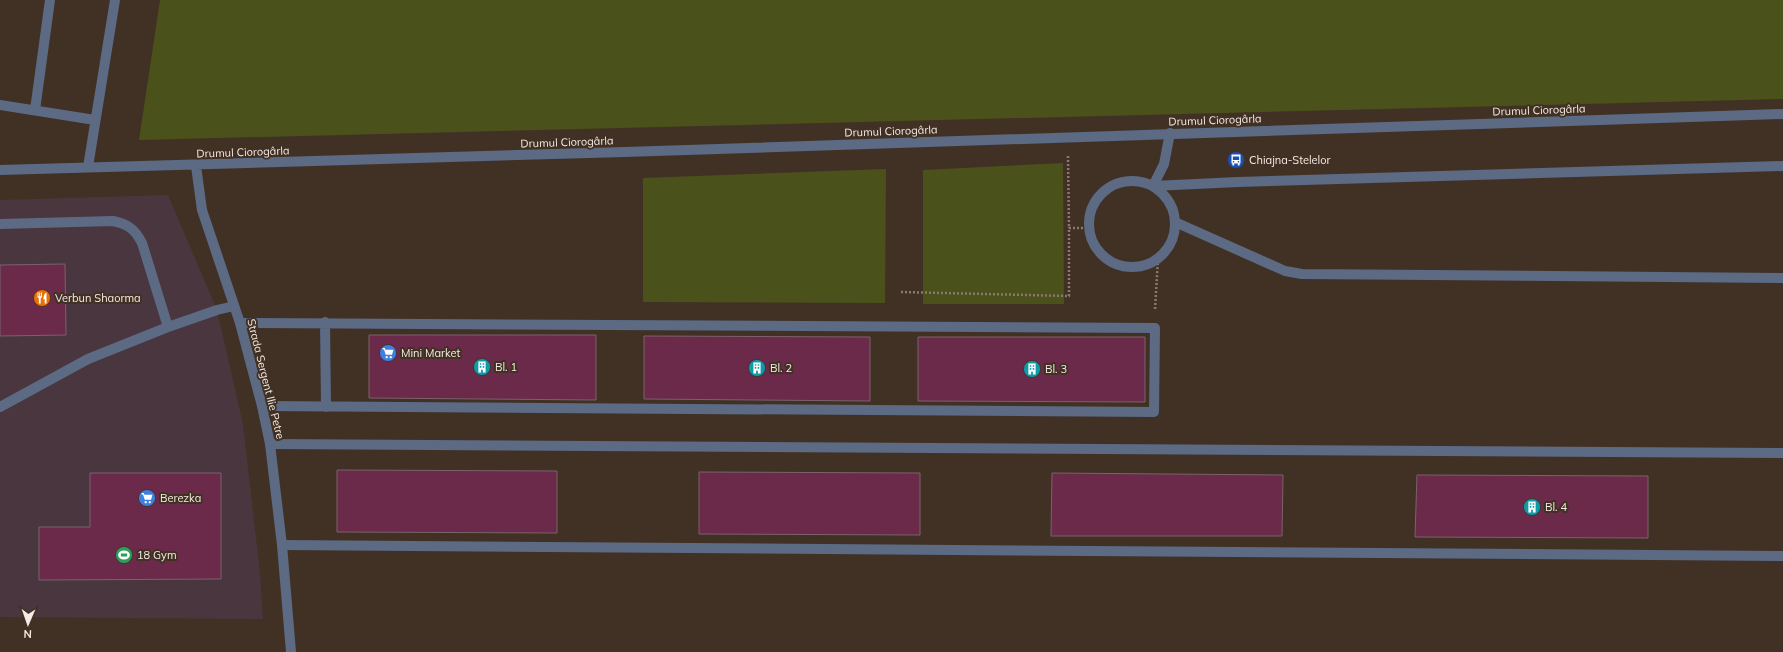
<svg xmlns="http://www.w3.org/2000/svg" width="1783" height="652" font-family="Mulish,sans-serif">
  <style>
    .commercial { fill: #49363f }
    .green { fill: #4b511b }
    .building { fill: #6b2a4a; stroke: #79636c }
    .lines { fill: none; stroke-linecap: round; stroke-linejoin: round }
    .path { stroke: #887a70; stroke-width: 2.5; stroke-dasharray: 2 2; stroke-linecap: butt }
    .lane { stroke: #5c6a84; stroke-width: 10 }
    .street { stroke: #5c6a84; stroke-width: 10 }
    .labels { text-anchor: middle; stroke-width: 4; stroke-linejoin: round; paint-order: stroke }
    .street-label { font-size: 11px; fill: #f6ebe4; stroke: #413125 }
    .poi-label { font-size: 11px; fill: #f6ebe4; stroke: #413125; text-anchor: start }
  </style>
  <rect width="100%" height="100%" fill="#413125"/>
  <path class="commercial" d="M168,195L217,310L243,424L260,573L263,619L0,617V200Z"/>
  <path class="green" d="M160,0H1783V99L139,140Z
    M1063,163L1064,304H923V170Z
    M886,169L885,303L643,302V178Z"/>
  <path class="building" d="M65,264L66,335L0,336V265Z
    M369,335H596V400L369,398Z
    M644,336L870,337V401L644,399Z
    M918,337H1145V402L918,401Z
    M337,470L557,471V533L337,532Z
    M699,472L920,473V535L699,534Z
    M90,473H221V579L39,580V527H90Z
    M1052,473L1283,475L1282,536H1051Z
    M1417,475L1648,476V538L1415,537Z"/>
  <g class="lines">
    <path class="path" d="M1068,156L1069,228
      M901,292L1069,296V228H1089
      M1155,309L1158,259"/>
    <path class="lane" d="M0,105L95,120
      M35,110L50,0
      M88,167L115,0
      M1089 224a43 43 0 1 1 86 0a43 43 0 1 1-86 0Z
      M1153,186L1238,182L1783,166
      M1153,186L1164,164L1170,133
      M1175,222L1285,271L1302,274L1783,278
      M0,224L113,221C128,224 135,229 142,243L168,327
      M325,322L326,407
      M240,323L1155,328L1154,412L262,406
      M0,407L88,359L168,327L217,310L234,306
      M270,444L1783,453
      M282,545L1783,556"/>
    <path class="street" d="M196,166L202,210L240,323L262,406L270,444L282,545L291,652
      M0,170L625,152L1783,114"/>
  </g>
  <defs>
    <g id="bus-disc" transform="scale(0.9)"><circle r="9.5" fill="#1a4fb4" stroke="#413125"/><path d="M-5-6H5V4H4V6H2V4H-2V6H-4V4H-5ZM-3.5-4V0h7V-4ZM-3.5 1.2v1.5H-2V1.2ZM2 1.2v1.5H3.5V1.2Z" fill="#fff"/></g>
    <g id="restaurant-disc" transform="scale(0.9)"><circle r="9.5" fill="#e8710a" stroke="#413125"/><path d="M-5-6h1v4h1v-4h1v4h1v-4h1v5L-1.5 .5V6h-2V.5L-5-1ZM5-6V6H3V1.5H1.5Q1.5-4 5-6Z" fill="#fff"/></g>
    <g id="supermarket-disc" transform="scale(0.9)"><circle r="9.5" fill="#3f7fe0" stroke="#413125"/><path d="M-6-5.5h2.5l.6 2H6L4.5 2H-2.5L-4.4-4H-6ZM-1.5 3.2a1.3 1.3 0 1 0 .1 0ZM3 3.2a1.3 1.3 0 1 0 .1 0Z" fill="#fff"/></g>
    <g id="building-disc" transform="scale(0.9)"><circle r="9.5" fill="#0f9aa8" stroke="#413125"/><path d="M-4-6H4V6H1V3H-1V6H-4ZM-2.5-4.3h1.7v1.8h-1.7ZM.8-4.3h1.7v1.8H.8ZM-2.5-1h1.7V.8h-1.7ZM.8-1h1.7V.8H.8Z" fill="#fff"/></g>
    <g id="stadium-disc" transform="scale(0.9)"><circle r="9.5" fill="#2e9e5b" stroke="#413125"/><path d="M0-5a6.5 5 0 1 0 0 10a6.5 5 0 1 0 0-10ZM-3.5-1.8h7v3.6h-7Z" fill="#fff"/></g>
  </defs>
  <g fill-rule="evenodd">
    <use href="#bus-disc" x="1236" y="160"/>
    <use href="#restaurant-disc" x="42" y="298"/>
    <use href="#supermarket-disc" x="388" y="353"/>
    <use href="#building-disc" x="482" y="367"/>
    <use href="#building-disc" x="757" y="368"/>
    <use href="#building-disc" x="1032" y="369"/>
    <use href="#supermarket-disc" x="147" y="498"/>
    <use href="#building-disc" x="1532" y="507"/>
    <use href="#stadium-disc" x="124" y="555"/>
  </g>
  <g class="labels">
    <g class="street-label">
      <text transform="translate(1539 110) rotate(-2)" y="4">Drumul Ciorogârla</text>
      <text transform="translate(1215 120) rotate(-2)" y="4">Drumul Ciorogârla</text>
      <text transform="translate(891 131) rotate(-2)" y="4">Drumul Ciorogârla</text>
      <text transform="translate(567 142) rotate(-2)" y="4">Drumul Ciorogârla</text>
      <text transform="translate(243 152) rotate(-2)" y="4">Drumul Ciorogârla</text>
      <text transform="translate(266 379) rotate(76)" y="4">Strada Sergent Ilie Petre</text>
    </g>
    <g class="poi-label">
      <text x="1249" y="164">Chiajna-Stelelor</text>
      <text x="55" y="302">Verbun Shaorma</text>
      <text x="401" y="357">Mini Market</text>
      <text x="495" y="371">Bl. 1</text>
      <text x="770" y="372">Bl. 2</text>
      <text x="1045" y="373">Bl. 3</text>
      <text x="160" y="502">Berezka</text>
      <text x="1545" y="511">Bl. 4</text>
      <text x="137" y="559">18 Gym</text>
    </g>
  </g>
  <g transform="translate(28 624) rotate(182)" stroke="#413125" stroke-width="3" paint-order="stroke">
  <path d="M0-3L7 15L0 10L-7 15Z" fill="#f6ebe4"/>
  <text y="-6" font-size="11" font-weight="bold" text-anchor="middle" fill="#f6ebe4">N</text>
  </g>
</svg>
